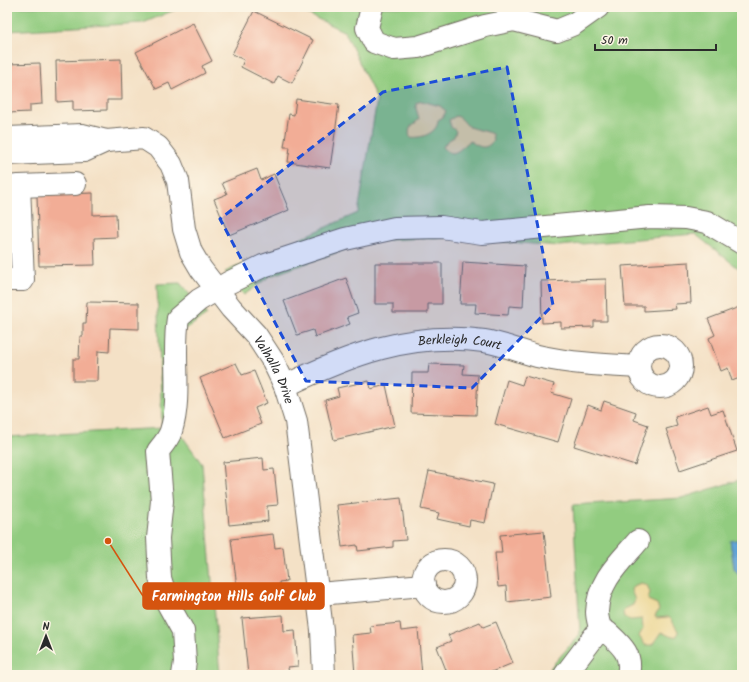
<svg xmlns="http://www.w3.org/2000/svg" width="749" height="682" font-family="Kalam,sans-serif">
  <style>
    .green { fill: #92cc80; stroke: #5e7c56 }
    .sand { fill: #eeda9e; stroke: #8c8264 }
    .water { fill: #61a3d5; stroke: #466780 }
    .building { fill: #f2ad96 }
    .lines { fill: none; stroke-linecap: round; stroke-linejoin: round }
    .minor-casing { stroke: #716b61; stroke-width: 24 }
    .minor { stroke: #fff; stroke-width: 22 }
    .marked { fill: #1d4ed8; fill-opacity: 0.2; stroke: #1d4ed8; stroke-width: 3; stroke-dasharray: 8 5; stroke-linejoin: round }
    .labels { text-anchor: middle; stroke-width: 4; stroke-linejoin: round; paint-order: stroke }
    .street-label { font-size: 13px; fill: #2b2b2b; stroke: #fcf5e5 }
    .leader { fill: none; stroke: #d5540f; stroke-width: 1.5 }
    .callout-dot { fill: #d5540f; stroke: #fcf5e5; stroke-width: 1.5 }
    .callout { fill: #d5540f; stroke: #d5540f; stroke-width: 1.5 }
    .callout-label { font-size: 14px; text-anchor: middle; font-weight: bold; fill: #fff }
  </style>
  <rect width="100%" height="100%" fill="#fcf5e5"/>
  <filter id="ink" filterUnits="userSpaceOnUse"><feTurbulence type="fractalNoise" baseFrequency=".025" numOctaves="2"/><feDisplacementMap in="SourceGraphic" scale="8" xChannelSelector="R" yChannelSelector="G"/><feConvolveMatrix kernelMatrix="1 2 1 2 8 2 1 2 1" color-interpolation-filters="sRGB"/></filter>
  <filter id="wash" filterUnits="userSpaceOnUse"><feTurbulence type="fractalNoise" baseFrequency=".012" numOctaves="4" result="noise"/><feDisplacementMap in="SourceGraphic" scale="16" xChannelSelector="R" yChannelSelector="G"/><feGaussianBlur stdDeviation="0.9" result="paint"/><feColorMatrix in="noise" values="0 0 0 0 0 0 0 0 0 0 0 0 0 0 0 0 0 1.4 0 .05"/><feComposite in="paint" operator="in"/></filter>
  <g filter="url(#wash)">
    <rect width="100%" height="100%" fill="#f4e1c6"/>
    <path class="green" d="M7,7H182L143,23L7,31Z
      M293,7H742V271L695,234L559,246L443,237L369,241L270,276L244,295L225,272L358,213L377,100L345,32Z
      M180,283L207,315L178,334V430L202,464L220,675H7V437L162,428L157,284Z
      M742,479V675H544L580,634L573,505L682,498Z"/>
    <path class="sand" d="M422,101L440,106L446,111L443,117L438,120C438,133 421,139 410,137C407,124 413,127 419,119L416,108V103Z
      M456,116C463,118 464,123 469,127C476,130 485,130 492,134L493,141C485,151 479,147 470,141C460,148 454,160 443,147L447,141L454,137L456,131L451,127L449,120Z
      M641,583L647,585L650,592L648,600L657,604L659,610L655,616L656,618L668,617L671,619L678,631L677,636L672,637L661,632L652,645H645L639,636L643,629L642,619L630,620L624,617L623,612L625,609L633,605L635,600L631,590L633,586Z"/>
    <path class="water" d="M742,539V579L734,568L730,541Z"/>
    <g id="blocks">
      <path class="building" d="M254,11L313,40L292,83L278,76L274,84L241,67L244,60L232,54Z
        M193,23L212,61L202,66L205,73L172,90L169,83L156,89L136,52Z
        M121,59L122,100H107V110L73,111V101L57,102L56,61Z
        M40,63L42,104L30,105V112L7,113V64Z
        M296,99L339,105L330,168L288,162L290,147H284L289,114L294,115Z
        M257,169L261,180L274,174L289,210L229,235L214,199L227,194L222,183Z
        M93,193V215L116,214L117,237L94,238L95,265L39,266L37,195Z
        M463,262L525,266L523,307L509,306L508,315L475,313L476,304H460Z
        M689,262L691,303L675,304L676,309L644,311V306H625L622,266Z
        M375,263H442V304H428V313H393V304H375Z
        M346,278L358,313L347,317L350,324L315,337L313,330L297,335L284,301Z
        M606,279L607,321H594V327L561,328V322L542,323L541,281Z
        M87,302L139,303V329L110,328L109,352L98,351L97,381H73V359H79L80,336H83V323H86Z
        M742,306V377L732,381L728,368L721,371L709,338L715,335L708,319Z
        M236,363L242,375L254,371L267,403L255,408L261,424L225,438L200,378Z
        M429,364L464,365L463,374L478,375L476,415L411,413L412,373H428Z
        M525,376L554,384L551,393L571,399L558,442L495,424L507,380L522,385Z
        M369,381L371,389L386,385L395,426L334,440L325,400L339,396L337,388Z
        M604,401L636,412L634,420L648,425L635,465L574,446L588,405L601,410Z
        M708,406L711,414L723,410L737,451L680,470L666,429L677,426L675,417Z
        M263,458L264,470L274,469L278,505L267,506L268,521L229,525L223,462Z
        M429,471L493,484L485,523L470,520L469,526L437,519L439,513L421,509Z
        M401,498L406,540L393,541V547L358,551L357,545L342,547L337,505Z
        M544,531L551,597L507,602L506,586L498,587L495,553H502L500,535Z
        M273,534L275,548L283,547L287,581L279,582L281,600L239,604L231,539Z
        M283,615L284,631L295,630L298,666L288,667L289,675H248L242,618Z
        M480,622L483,627L496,622L513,663L484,675H448L437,647L451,641L448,635Z
        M400,623L401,631L418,629L422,675H355L352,635L371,633L370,626Z"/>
    </g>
  </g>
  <g filter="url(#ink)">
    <use href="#blocks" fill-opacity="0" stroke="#716b61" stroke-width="1"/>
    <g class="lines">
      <g class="minor-casing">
        <g id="minor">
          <path d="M372,7L367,28L374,42L394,49L418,47L485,26L514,20L557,31L574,24L598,7"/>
          <path id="s1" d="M7,138L82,135L106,141L144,138L158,147L171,164L178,181L184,229L191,252L201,269L231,308L256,335L273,361L285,386L296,421L322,630L324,675"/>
          <path d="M7,154L84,151L106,141"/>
          <path d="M19,186L75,184"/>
          <path d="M7,187L19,186L23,280H7"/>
          <circle cx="660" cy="366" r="21"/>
          <path id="s2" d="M285,386C349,355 411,331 484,341C504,344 523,353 542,357C575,364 606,365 639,367"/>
          <circle cx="444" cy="581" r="21"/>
          <path d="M318,594L424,585"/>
          <path d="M601,633C600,626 597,619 597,612C598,581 620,562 638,541"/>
          <path d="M183,675L185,662L183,631L168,604L160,578L158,538L162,501L158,451C162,446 169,438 171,431C182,396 172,355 178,318L199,300L228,283L263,266L345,239L395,228L441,227L482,233L650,217L686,218L707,222L742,243"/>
          <path d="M565,675L596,634L607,632C621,645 633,654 628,675"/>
        </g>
      </g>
      <use href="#minor" class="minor"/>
    </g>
  </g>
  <path class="marked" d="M507,67L553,305L472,388L306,381L220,219L383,92Z"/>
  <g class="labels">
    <g class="street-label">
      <text dy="5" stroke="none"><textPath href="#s2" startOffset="183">Berkleigh Court</textPath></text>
      <text dy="5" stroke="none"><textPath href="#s1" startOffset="412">Valhalla Drive</textPath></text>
    </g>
  </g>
  <path class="leader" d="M108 541L143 596"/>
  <circle class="callout-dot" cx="108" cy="541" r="4"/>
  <rect class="callout" x="143" y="583" width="181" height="26" rx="4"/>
  <g class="callout-label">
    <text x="234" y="601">Farmington Hills Golf Club</text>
  </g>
  <rect width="749" height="682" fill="none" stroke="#fcf5e5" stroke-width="24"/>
  <g transform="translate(46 636)" stroke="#fcf5e5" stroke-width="3" paint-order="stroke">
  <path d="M0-3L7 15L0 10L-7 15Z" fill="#2b2b2b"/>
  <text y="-6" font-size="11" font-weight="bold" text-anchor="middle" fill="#2b2b2b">N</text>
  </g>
  <path d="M595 44v6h121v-6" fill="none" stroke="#2b2b2b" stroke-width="2"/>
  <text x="601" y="44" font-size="12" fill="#2b2b2b" stroke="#fcf5e5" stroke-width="3" paint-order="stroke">50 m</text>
</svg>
